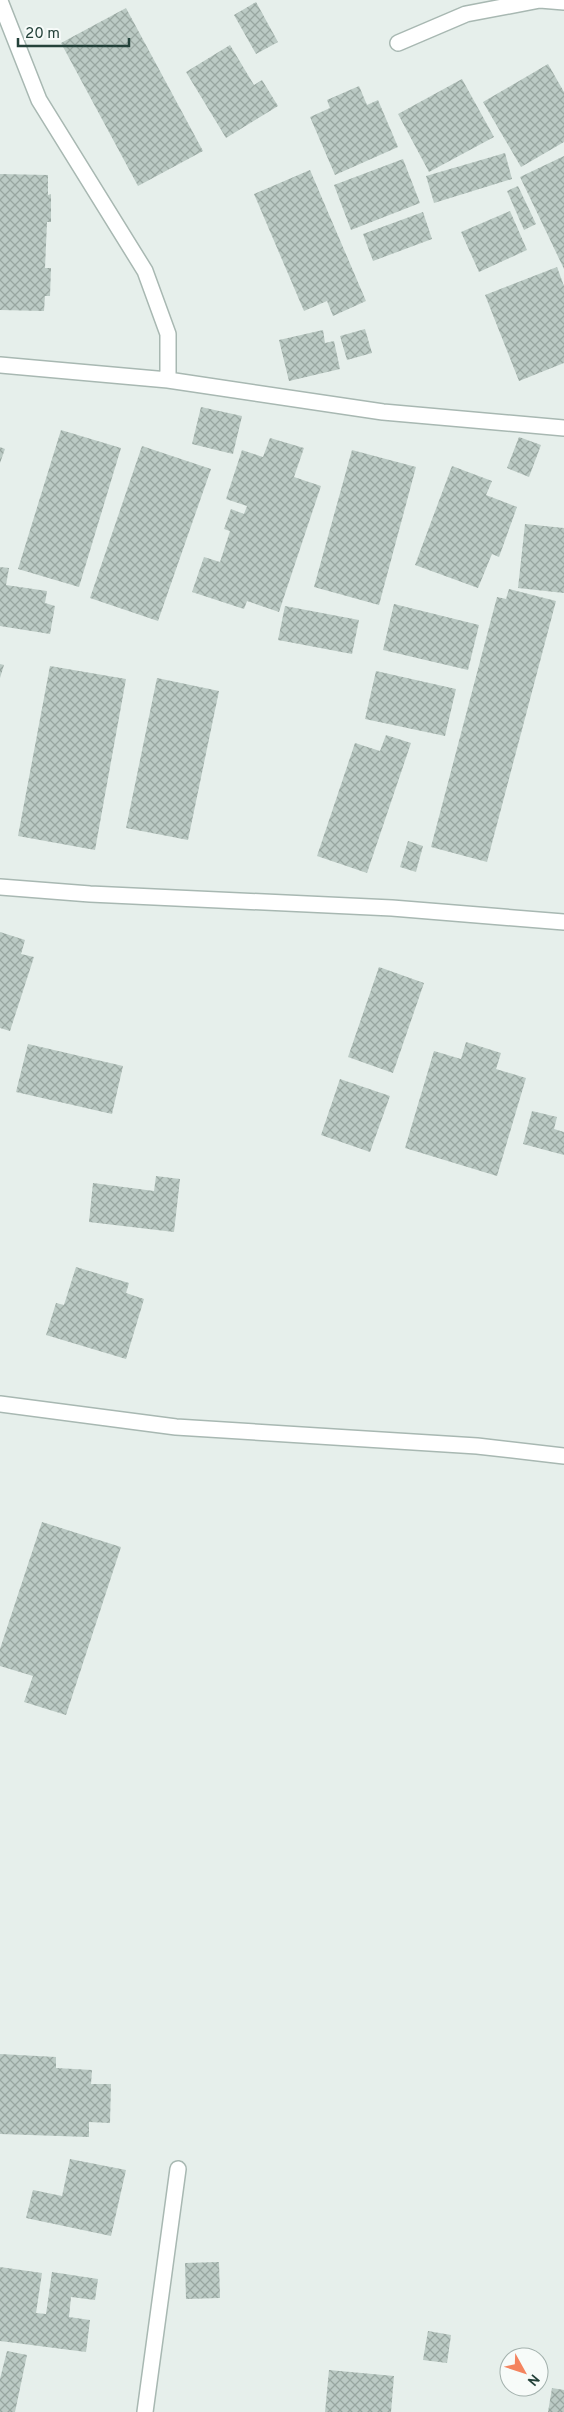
<svg xmlns="http://www.w3.org/2000/svg" width="564" height="2412" font-family="Overpass,sans-serif">
  <style>
    .building { fill: url(#building-cross-hatch) }
    .lines { fill: none; stroke-linecap: round; stroke-linejoin: round }
    .minor-casing { stroke: #a8b8b2; stroke-width: 18 }
    .minor { stroke: #fff; stroke-width: 15 }
  </style>
  <defs>
    <pattern id="building-cross-hatch" width="8" height="8" patternUnits="userSpaceOnUse" patternTransform="scale(1.25)"><rect width="8" height="8" fill="#bbcac4"/><path d="M0 0l8 8M0 8l8-8" fill="none" stroke="#98a6a0"/></pattern>
  </defs>
  <rect width="100%" height="100%" fill="#e6efeb"/>
  <path class="building" d="M256,2L278,42L256,54L234,15Z
    M126,8L203,151L138,186L61,43Z
    M230,45L254,85L262,80L278,106L226,138L186,72Z
    M548,64L564,92V142L521,167L483,102Z
    M462,79L494,137L429,172L398,114Z
    M359,86L367,105L378,100L398,147L335,175L310,117L330,108L327,100Z
    M505,153L512,179L434,203L426,176Z
    M564,156V269L520,177Z
    M403,159L420,203L351,230L334,185Z
    M310,170L366,301L333,316L327,301L304,311L254,194Z
    M0,174L48,175V195L51,194V222H47L45,268H51L50,296H45L44,311L0,310Z
    M518,186L536,224L524,230L507,191Z
    M510,211L527,250L479,272L461,232Z
    M423,212L432,239L373,261L363,234Z
    M557,267L564,286V363L519,381L485,295Z
    M365,329L372,353L347,360L340,336Z
    M323,330L325,343L334,341L340,369L289,381L279,340Z
    M201,407L242,416L233,454L192,444Z
    M61,430L121,448L79,587L18,569Z
    M519,437L541,445L529,477L507,468Z
    M270,438L304,448L294,477L321,486L279,612L247,601L244,609L192,592L204,557L220,562L230,531L224,529L231,509L244,514L247,506L226,499L242,450L263,457Z
    M142,446L211,469L158,621L90,598Z
    M0,447L5,449L0,463Z
    M352,450L416,467L379,605L314,587Z
    M452,466L492,481L486,495L517,507L499,557L492,554L478,588L415,565Z
    M525,524L564,528V593L518,588Z
    M0,567L9,568L6,585L47,591L45,603L55,606L50,634L0,626Z
    M509,589L556,601L487,862L431,847L497,597L506,599Z
    M394,604L479,625L468,670L383,650Z
    M285,606L359,620L352,654L278,640Z
    M0,664L4,665L0,678Z
    M50,666L126,679L95,850L18,836Z
    M376,671L456,689L445,736L365,719Z
    M157,678L219,691L188,840L126,828Z
    M386,735L411,743L367,873L317,856L355,743L380,751Z
    M408,841L423,846L416,872L400,867Z
    M0,932L25,940L21,954L34,957L10,1031L0,1028Z
    M379,967L424,983L393,1073L348,1057Z
    M466,1042L501,1053L496,1069L526,1078L497,1176L405,1148L434,1051L461,1059Z
    M28,1044L123,1066L112,1114L16,1092Z
    M340,1079L390,1096L370,1152L321,1135Z
    M532,1111L557,1117L554,1129L564,1132V1155L523,1144Z
    M156,1176L180,1179L174,1232L89,1222L93,1183L154,1191Z
    M76,1267L129,1283L126,1293L144,1299L126,1359L46,1335L56,1303L64,1305Z
    M42,1522L121,1547L66,1715L24,1702L33,1676L0,1666V1649Z
    M0,2054L56,2057V2068L92,2070L91,2084H111L110,2123L89,2122V2137L0,2134Z
    M70,2159L126,2170L111,2236L26,2218L33,2190L62,2196Z
    M219,2262L220,2298L186,2299L185,2263Z
    M0,2267L42,2273L36,2313L46,2314L52,2272L98,2279L95,2300L71,2297L69,2317L90,2320L86,2352L0,2341Z
    M428,2331L451,2335L447,2363L423,2360Z
    M7,2351L27,2355L15,2412H0V2379Z
    M329,2370L394,2376L391,2412H325Z
    M552,2388L564,2390V2412H548Z"/>
  <g class="lines">
    <g class="minor-casing">
      <path id="minor" d="M0,1L39,100L145,271L168,334V380
        M398,43L466,14L540,0L564,2
        M0,365L168,380L383,412L564,428
        M0,887L90,894L392,908L564,922
        M0,1404L176,1427L477,1446L564,1456
        M145,2412L178,2169"/>
    </g>
    <use href="#minor" class="minor"/>
  </g>
  <g transform="translate(524 2372) rotate(130)"><circle r="24" fill="#f7fbf9" stroke="#a3b1ad"/>
  <path d="M0-4L9 19L0 12L-9 19Z" fill="#f4845f"/>
  <text y="-8" font-size="14" font-weight="bold" text-anchor="middle" fill="#24423a">N</text>
  </g>
  <path d="M18 38v8h111v-8" fill="none" stroke="#24423a" stroke-width="2.5"/>
  <text x="25" y="38" font-size="15" fill="#24423a" stroke="#f7fbf9" stroke-width="4" paint-order="stroke">20 m</text>
</svg>
